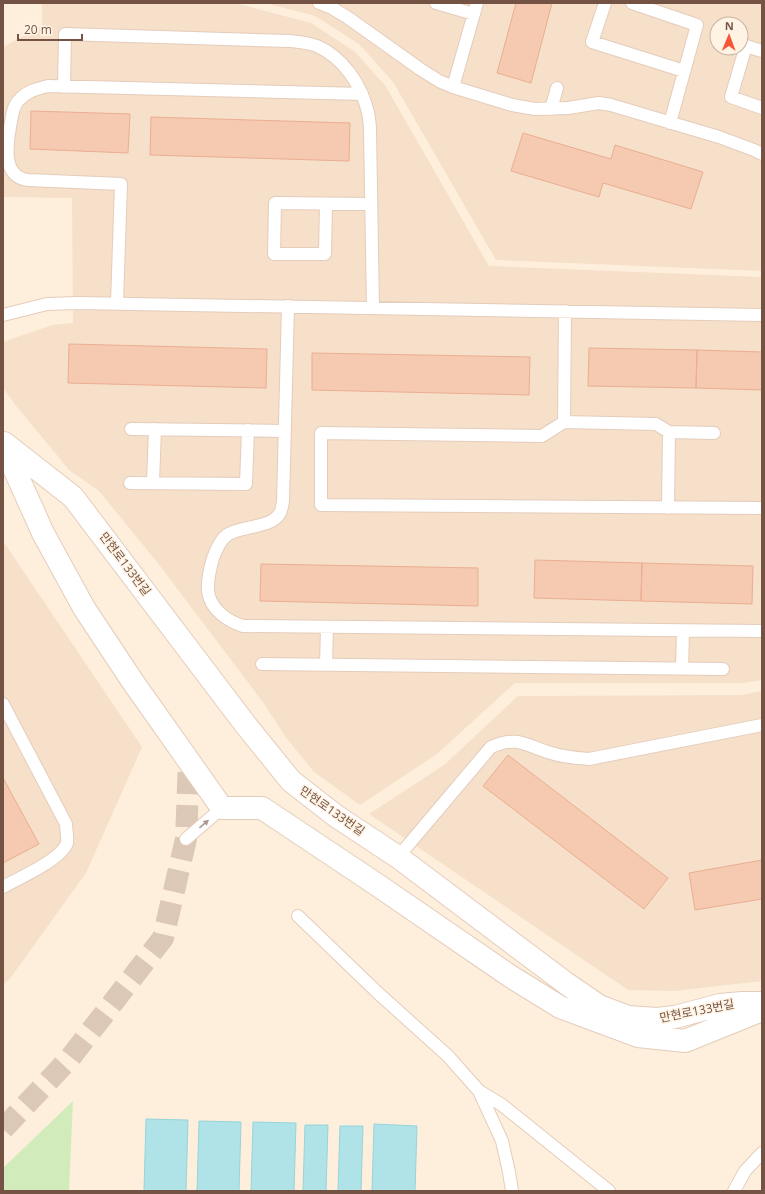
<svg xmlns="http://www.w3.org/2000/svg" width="765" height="1194" font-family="'Open Sans','Noto Sans KR',sans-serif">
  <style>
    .residential { fill: #f6e0ca; fill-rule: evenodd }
    .green { fill: #d1ecba }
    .water { fill: #b0e3e8; stroke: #95d4db }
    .building { fill: #f6c9b1; stroke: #eaae91 }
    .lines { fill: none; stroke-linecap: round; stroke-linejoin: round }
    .street-tunnel { stroke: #dcc8b6; stroke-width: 22; stroke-dasharray: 22 11; stroke-linecap: butt }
    .lane-casing { stroke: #e4ccbb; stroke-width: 14 }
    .street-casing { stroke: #e4ccbb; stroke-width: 24 }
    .lane { stroke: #fff; stroke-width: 12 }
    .street { stroke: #fff; stroke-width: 22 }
    .oneway { fill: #ac988f }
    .labels { text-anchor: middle; stroke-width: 3; stroke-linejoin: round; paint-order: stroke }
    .street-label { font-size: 12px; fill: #755344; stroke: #fff3e4 }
  </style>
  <rect width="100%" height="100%" fill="#feefdc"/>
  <path class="residential" d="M42,3H235L311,23L354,51L385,85L489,266L762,277V680L744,683H515L437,754L360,805L314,772L287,739L262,701L157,562L99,491L69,470L17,407L3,388V342L52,325L73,323L72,198L3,197V47L42,26Z
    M265,3H762V271L496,260L393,82L359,44L315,16ZM717,24H741V48H717Z
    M3,541L142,747L86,873L9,980L3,984Z
    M762,691V981L675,991L628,990L369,814L444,765L518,696L741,695Z"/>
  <path class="green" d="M73,1101L69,1191H3V1168Z"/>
  <path class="water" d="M146,1119L188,1120L186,1191H144Z
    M199,1121L241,1122L239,1191H197Z
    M253,1122L296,1123L294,1191H251Z
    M374,1124L417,1126L415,1191H372Z
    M305,1125H328L326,1191H303Z
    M340,1126H363L361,1191H338Z"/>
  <path class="building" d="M516,3H552L531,83L497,73Z
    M31,111L130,114L128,153L30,149Z
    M151,117L350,123L349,161L150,155Z
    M523,133L611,159L615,145L703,172L691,209L603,183L599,197L511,171Z
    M69,344L267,349L266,388L68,383Z
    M589,348L697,350L696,388L588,386Z
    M697,350L762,352V390L696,388Z
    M312,353L530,357L529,395L312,390Z
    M535,560L642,563L641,601L534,598Z
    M642,563L753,566L752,604L641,601Z
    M261,564L478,568V606L260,601Z
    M508,755L668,878L644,909L483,786Z
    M3,778L39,844L3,863Z
    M762,860V899L695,910L689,873Z"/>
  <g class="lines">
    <path class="street-tunnel" d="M3,1129L70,1058L163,938L186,839L189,761"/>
    <g class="lane-casing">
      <path id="lane" d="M319,3L332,8L347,17L420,69L439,81L453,87L512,105L535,109L568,108L599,103L611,105L719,137L754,150L762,154
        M436,3L474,14
        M605,3L592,42L684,71
        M632,3L697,25L670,123
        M762,51L746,46L731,97L762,108
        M64,87L65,34L290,41C299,42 309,43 317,46C344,58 361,85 368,112C369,118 370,124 370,130L373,308
        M453,87L477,3
        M551,109L557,88
        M326,204L325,254H274L275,203L371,204
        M117,303L121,184L28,180C2,177 7,145 10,127C12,118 12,108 18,101C27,91 36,89 48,86L362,94
        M288,306L283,501C282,505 282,510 280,513C271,529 241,525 227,535C220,540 216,550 213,558C210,569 207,580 208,591C210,609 227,621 243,626L762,631
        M3,315L47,304L77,303L762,315
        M564,422L565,311
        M131,429L285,431
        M669,432L714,433
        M130,483L246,484L248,430
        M153,483L155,429
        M668,508L669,432L656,424L564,422L542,436L321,433V505L762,508
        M262,664L723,669
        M326,665L327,627
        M682,669L683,631
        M3,704L66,824C66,829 68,837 67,843C61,860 19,878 3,887
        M186,839L222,808
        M398,857L491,747C519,735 526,746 551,753C563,757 576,758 589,759L762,725
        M298,916L378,993L448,1056L479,1091L502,1105L609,1191
        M479,1091L502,1141L509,1172L512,1191
        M734,1191L745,1171L762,1153"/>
    </g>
    <g class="street-casing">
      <path id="street" d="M4,443L73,497L245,724L291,781L336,816L398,857L567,984L599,1006L628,1017L657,1019L675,1017L720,1005L742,1003H762
        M3,444L43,533L84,608L133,682L222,808H262L376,884L510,976L560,1007L638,1036L685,1041L762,1010"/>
    </g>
    <use href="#lane" class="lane"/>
    <use href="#street" class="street"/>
  </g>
  <defs><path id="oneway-solid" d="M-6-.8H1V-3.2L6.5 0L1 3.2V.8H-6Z"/></defs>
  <use class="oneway" href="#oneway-solid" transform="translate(204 824) rotate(-40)"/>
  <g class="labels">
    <g class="street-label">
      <text transform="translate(125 564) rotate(53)" y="4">만현로133번길</text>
      <text transform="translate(332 811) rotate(35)" y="4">만현로133번길</text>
      <text transform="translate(697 1011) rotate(-11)" y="4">만현로133번길</text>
    </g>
  </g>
  <rect width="765" height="1194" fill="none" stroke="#755344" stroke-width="8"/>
  <g transform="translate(729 36) rotate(1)"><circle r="19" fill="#fff3e4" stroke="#c8b3a4"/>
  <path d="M0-3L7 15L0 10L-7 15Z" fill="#f45636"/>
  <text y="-6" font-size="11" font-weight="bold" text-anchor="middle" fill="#755344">N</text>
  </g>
  <path d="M18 34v6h64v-6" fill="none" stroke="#755344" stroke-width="2"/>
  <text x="24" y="34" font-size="12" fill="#755344" stroke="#fff3e4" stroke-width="3" paint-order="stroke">20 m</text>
</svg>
